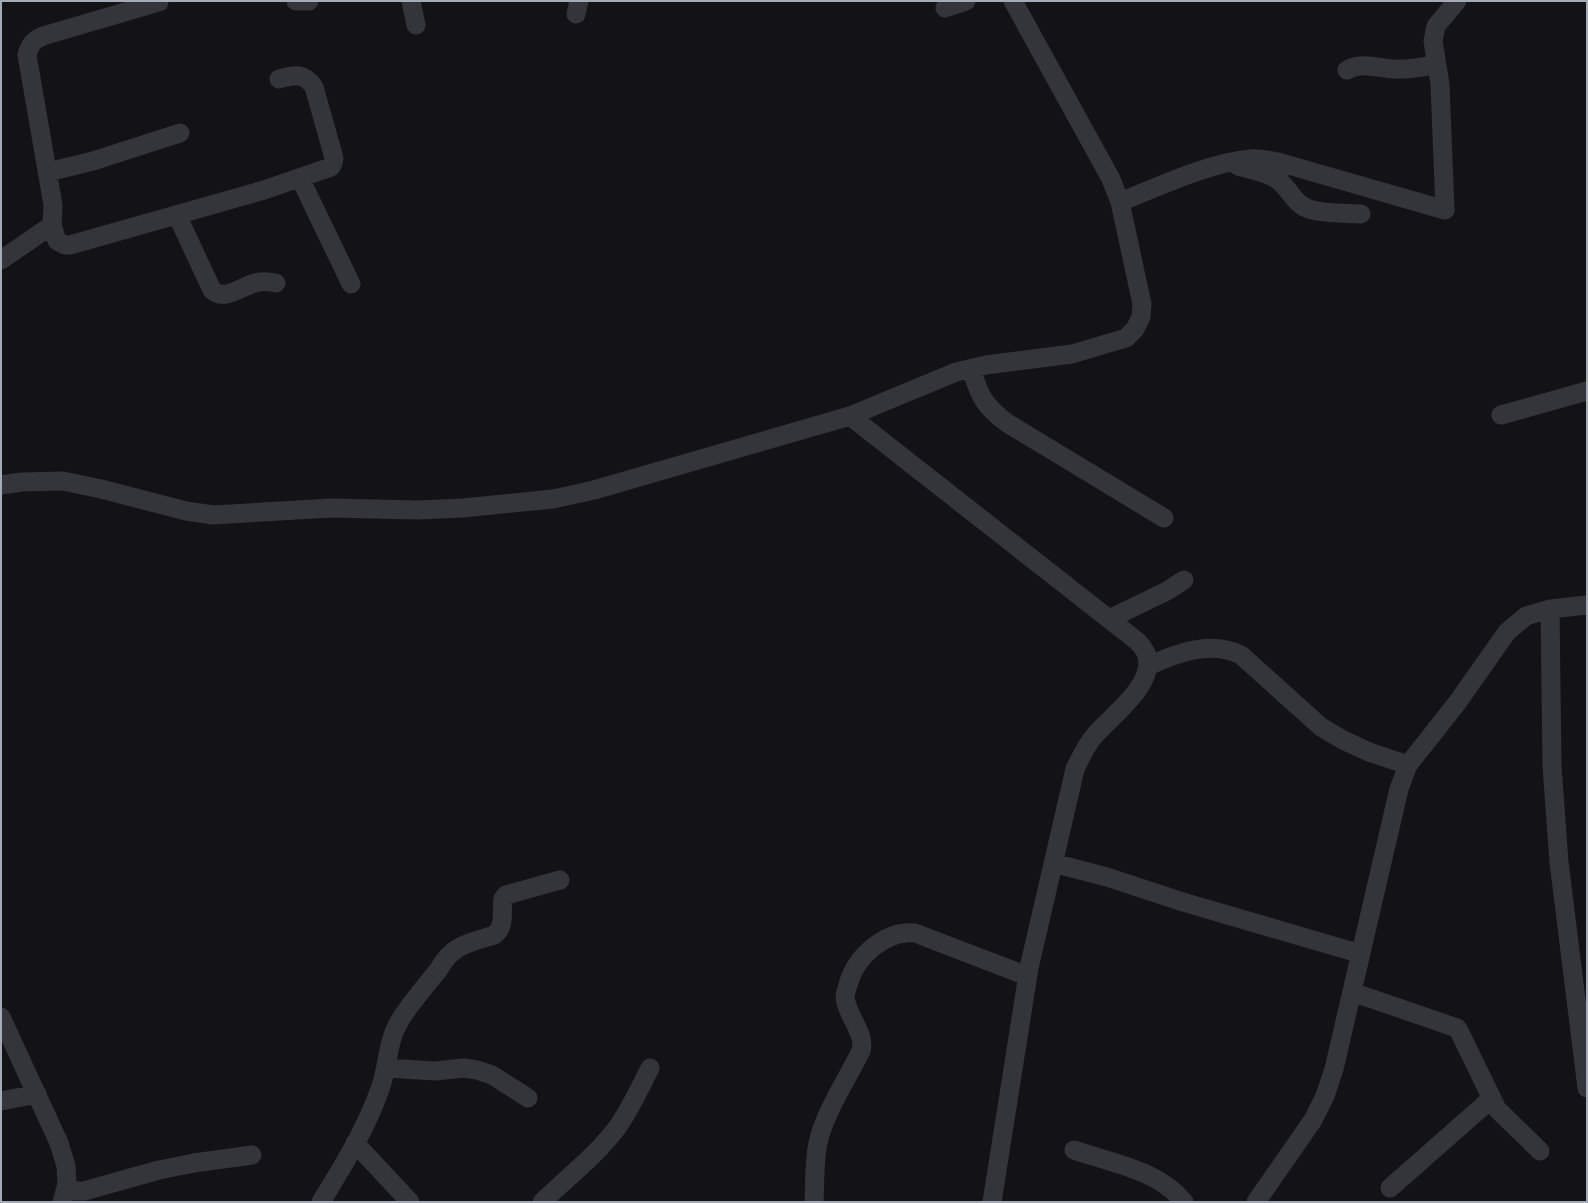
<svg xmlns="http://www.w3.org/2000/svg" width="1588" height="1203" font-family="Karla,sans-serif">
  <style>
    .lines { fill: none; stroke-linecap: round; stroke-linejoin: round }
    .minor { stroke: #34353a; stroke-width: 19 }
  </style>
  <rect width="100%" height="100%" fill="#131315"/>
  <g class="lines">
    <path class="minor" d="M296,1H309
      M411,1L416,25
      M945,8L966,1
      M576,14L579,1
      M1347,70C1364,60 1383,71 1402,69C1414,69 1425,66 1436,65
      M1238,166C1251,170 1267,172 1278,180C1290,189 1294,204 1309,209C1325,214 1344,213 1361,214
      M48,172L93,161L180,133
      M300,178L351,284
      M1120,202C1160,186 1208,163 1250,159C1264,158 1279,162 1292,166L1445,210L1440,84L1433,41L1436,26L1457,1
      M177,215L212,290C226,303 244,283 260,282C265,281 271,282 276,283
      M52,225L57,241L65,245H70L264,190L331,167L333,163L334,158L314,87C303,72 295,75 279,79
      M1,260L52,225L53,205L27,55C30,45 33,40 43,36L159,2V1
      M971,369C980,396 983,405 1007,423L1164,518
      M1501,415L1587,391
      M850,416L1137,641C1140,644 1144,649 1146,653C1158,683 1111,716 1095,735C1086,745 1081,757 1075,769L1029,968L992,1202
      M1,485L22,482L63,481L101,489L186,511L213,515L331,508L418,510L463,508L553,499L594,490L850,416L956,372L986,365L1072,354L1126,338L1135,329L1141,317L1142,304L1120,202L1111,179L1013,1
      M1550,609L1552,766L1559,862L1587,1088
      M1109,619L1167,591L1184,580
      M1148,666C1177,653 1210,640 1241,655L1321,727L1343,740L1369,752L1408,765
      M1053,863L1107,877L1183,902L1361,954
      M1352,992L1457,1028L1460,1033L1497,1109L1540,1151
      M1,1017L59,1143L66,1166L67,1184L62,1202
      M386,1068L435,1071L464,1068L477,1070L492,1075L528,1098
      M1,1101L37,1094
      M355,1143L410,1202
      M1074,1150C1112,1163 1158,1170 1184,1202
      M1390,1188L1491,1099
      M65,1191H84L159,1170L194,1163L252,1155
      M321,1202C343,1166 366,1129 380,1089C388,1068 387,1042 399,1022C409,1004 426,986 439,969C453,944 470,943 494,935C506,927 501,911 503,899L506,895L560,880
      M542,1202C567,1178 599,1153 619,1125C631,1107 640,1088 650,1068
      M814,1202C815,1183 814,1162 818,1143C824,1114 847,1079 861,1051C866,1033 847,1017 845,997C845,993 847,989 848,985C855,957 885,930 915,933L1027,976
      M1256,1202L1313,1120L1325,1096L1334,1069L1399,789L1408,765L1457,703L1507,632L1526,616L1550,609L1587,605"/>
  </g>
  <rect width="1588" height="1203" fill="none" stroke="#a4aab6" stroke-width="4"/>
</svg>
